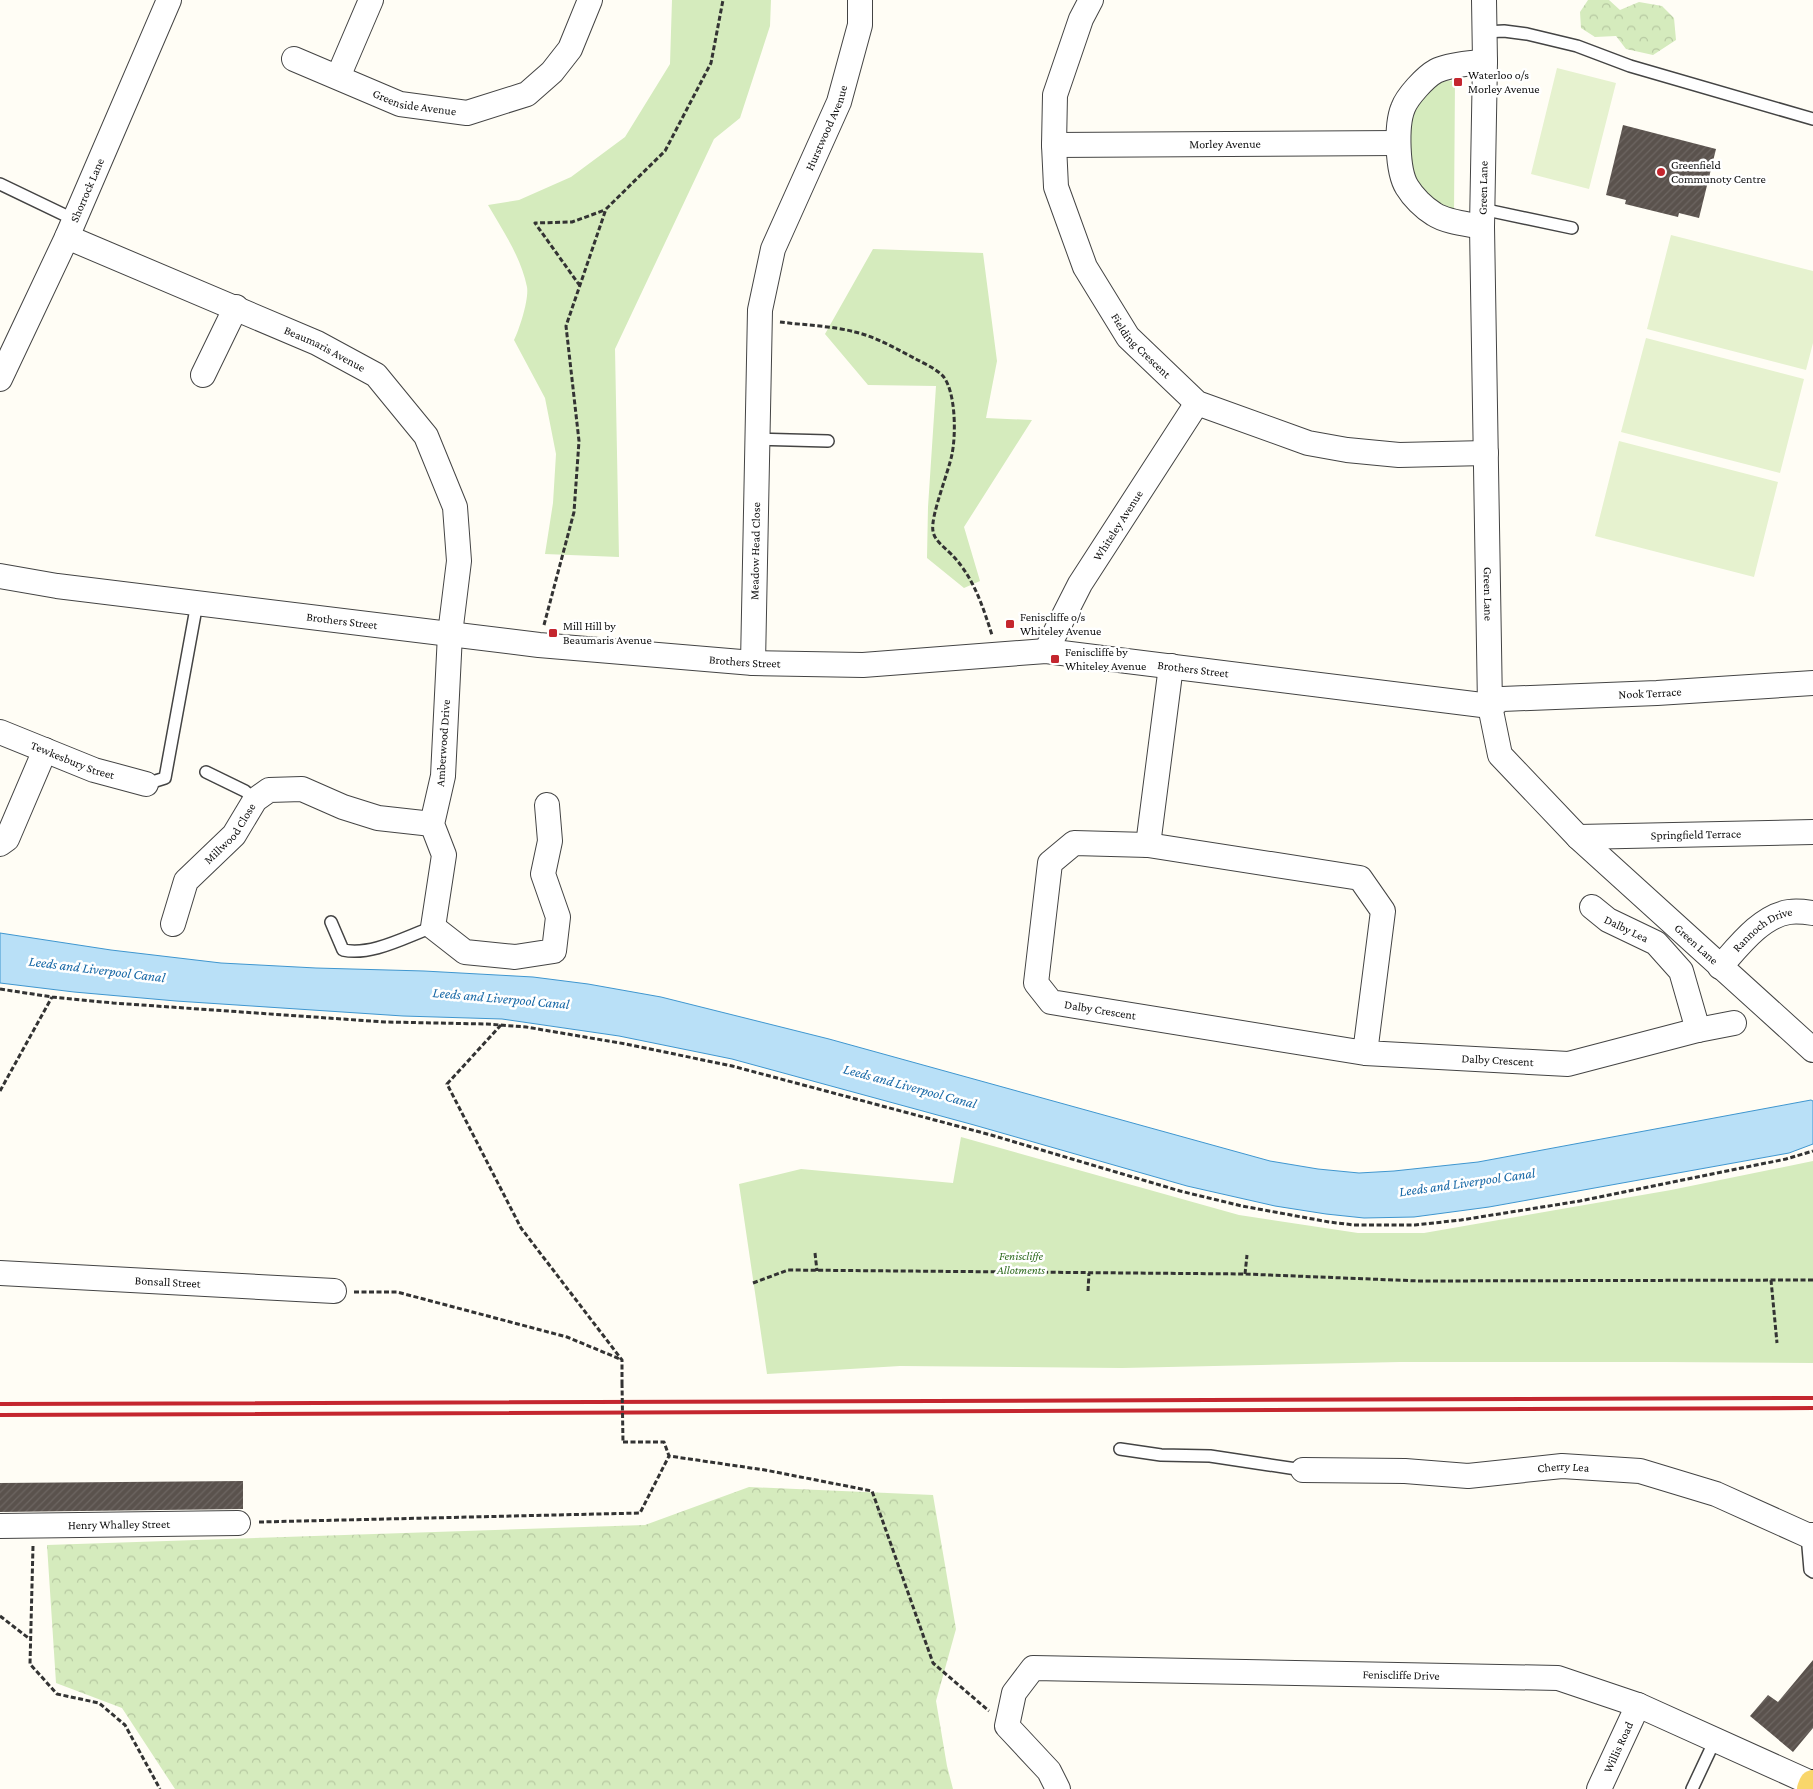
<svg xmlns="http://www.w3.org/2000/svg" width="1813" height="1789" font-family="'Crimson Pro',serif">
  <style>
    .grass { fill: #d5ebbd }
    .park { fill: url(#park-crowns) }
    .pitch { fill: #e6f2cf }
    .water { fill: #b9e0f7; stroke: #3f96cf }
    .building { fill: url(#building-hatch) }
    .lines { fill: none; stroke-linecap: round; stroke-linejoin: round }
    .lane-casing { stroke: #444; stroke-width: 14 }
    .street-casing { stroke: #444; stroke-width: 26 }
    .primary-casing { stroke: #222; stroke-width: 30 }
    .path { stroke: #333; stroke-width: 3; stroke-dasharray: 5 2.5; stroke-linecap: butt }
    .lane { stroke: #fff; stroke-width: 11 }
    .street { stroke: #fff; stroke-width: 24 }
    .primary { stroke: #f9d66b; stroke-width: 28 }
    .rail { stroke: #c4262e; stroke-width: 4 }
    .path-bridge { stroke: #333; stroke-width: 3; stroke-dasharray: 5 2.5; stroke-linecap: butt }
    .poi-dot { fill: #c4262e; stroke: #fff; stroke-width: 2 }
    .labels { text-anchor: middle; stroke-width: 5; stroke-linejoin: round; paint-order: stroke }
    .poi-label { font-size: 12px; fill: #111; stroke: #fff; text-anchor: start }
    .street-label { font-size: 12px; fill: #111; stroke: #fff }
    .park-label { font-size: 12px; font-style: italic; fill: #2f6b1f; stroke: #fff }
    .water-label { font-size: 14px; font-style: italic; fill: #1768a6; stroke: #fff }
  </style>
  <defs>
    <pattern id="park-crowns" width="20" height="18" patternUnits="userSpaceOnUse" patternTransform="scale(1.25)"><rect width="20" height="18" fill="#d5ebbd"/><path d="M2 6a3 3 0 1 1 6 0M12 15a3 3 0 1 1 6 0" fill="none" stroke="#b6c8a1"/></pattern>
    <pattern id="building-hatch" width="6" height="6" patternUnits="userSpaceOnUse" patternTransform="scale(1.25)"><rect width="6" height="6" fill="#5a524d"/><path d="M-1 1l2-2M0 6l6-6M5 7l2-2" fill="none" stroke="#6d6662"/></pattern>
  </defs>
  <rect width="100%" height="100%" fill="#fffdf5"/>
  <path class="grass" d="M672,0H771L770,26L740,118L714,139L615,349L619,557L545,554L553,503L556,454L545,398L514,340C520,328 529,299 527,287C521,257 503,231 488,205L519,200L571,177L625,137L670,64Z
    M1455,80L1454,214L1420,193L1407,164L1409,121L1417,103L1437,82Z
    M873,249L983,253L997,361L986,418L1032,420L964,527L980,581L964,588L927,558L928,507L936,386L868,385L825,334Z
    M961,1137L1239,1215L1358,1233H1424L1671,1190L1813,1161V1363L1664,1362H1400L1122,1368L900,1366L767,1374L739,1184L801,1169L953,1183Z"/>
  <path class="park" d="M1588,0H1609L1620,10L1639,2L1662,6L1674,18L1676,40L1653,55L1626,49L1616,36L1595,37L1581,28L1580,12Z
    M749,1487L933,1495L956,1629L936,1701L947,1766L953,1789H175L122,1708L56,1683L47,1545L645,1525Z"/>
  <path class="pitch" d="M1557,68L1616,83L1589,189L1531,174Z
    M1671,235L1813,271V343L1806,370L1647,329Z
    M1646,338L1804,379L1780,473L1621,432Z
    M1619,441L1778,482L1754,577L1595,536Z"/>
  <path class="water" d="M0,933L111,950L221,963L316,968L424,971L533,977L588,984L661,997L829,1039L1270,1161L1318,1169L1359,1173L1394,1171L1478,1162L1811,1100L1813,1101V1144L1789,1153L1489,1207L1414,1217L1364,1218L1326,1214L1275,1206L1187,1186L974,1125L732,1059L619,1036L502,1019L403,1016L176,1001L74,992L0,983Z"/>
  <path class="building" d="M1623,125L1716,149L1699,218L1679,213L1678,217L1625,204L1626,200L1606,195Z
    M243,1481V1509L0,1512V1483Z
    M1813,1660V1728L1793,1752L1750,1716L1768,1695L1778,1702Z"/>
  <g class="lines">
    <g class="lane-casing">
      <path id="lane" d="M1484,32L1504,31L1527,34L1577,46L1630,66L1813,119
        M0,184L75,220
        M1482,209L1572,228
        M756,439L828,441
        M206,772L245,791L255,800
        M146,784L165,778L197,603
        M331,922L343,950C372,956 405,937 433,927
        M1120,1449L1161,1455L1210,1456L1303,1470
        M1807,1535L1810,1570L1813,1572
        M1692,1789L1715,1740"/>
    </g>
    <g class="street-casing">
      <g id="street">
        <path id="s1" d="M1091,0L1081,19L1055,95L1054,145L1056,187L1085,267L1128,337L1197,403L1308,443L1347,450L1399,455L1486,453"/>
        <path id="s2" d="M1484,0L1485,61L1482,227L1490,706L1500,755L1578,837L1813,1050"/>
        <path id="s3" d="M294,59L400,104L467,113L527,94L552,72L570,49L590,0"/>
        <path d="M338,77L371,0"/>
        <path id="s4" d="M1054,145L1398,143"/>
        <path d="M1482,227C1468,224 1446,222 1434,214C1424,208 1413,197 1407,187C1397,171 1396,125 1403,108C1407,97 1425,77 1436,71C1450,64 1470,64 1485,61"/>
        <path id="s5" d="M67,237L317,343L376,375L426,436L455,507L459,561L450,634L443,776L432,824L444,855L433,927L465,952L515,957L554,951L558,917L543,874L550,841L547,805"/>
        <path d="M203,375L236,307"/>
        <path id="s6" d="M0,379L67,237L169,0"/>
        <path id="s7" d="M0,576L57,586L539,645L753,663L863,665L1046,651L1490,706"/>
        <path id="s8" d="M1046,651L1080,584L1197,403"/>
        <path id="s9" d="M753,663L760,310L773,249L839,102L860,25V0"/>
        <path id="s10" d="M1490,706L1502,699L1657,693L1813,683"/>
        <path id="s11" d="M0,732L94,770L146,784"/>
        <path id="s12" d="M1578,837L1813,832"/>
        <path d="M0,844L7,839L45,750"/>
        <path d="M1148,845L1171,666"/>
        <path id="s13" d="M1592,907L1608,920L1656,943L1681,971L1698,1030"/>
        <path id="s14" d="M173,924L186,881L234,835L255,800L269,790L302,789L343,807L378,818L432,824"/>
        <path id="s15" d="M1720,967C1738,947 1761,916 1789,912C1797,911 1806,912 1813,913"/>
        <path id="s16" d="M1365,1053L1383,911L1360,878L1148,845L1074,843L1050,863L1036,983L1051,1002L1365,1053L1568,1064L1698,1030L1734,1023"/>
        <path id="s17" d="M0,1273L334,1291"/>
        <path id="s18" d="M1303,1470L1405,1471L1468,1476L1562,1466L1640,1471L1716,1494L1807,1535H1813"/>
        <path id="s19" d="M0,1526L238,1523"/>
        <path id="s20" d="M1058,1789L1049,1771L1007,1726L1014,1693L1033,1668L1558,1678L1638,1705L1813,1784"/>
        <path id="s21" d="M1599,1789L1638,1705"/>
      </g>
    </g>
    <g class="primary-casing">
      <path id="primary" d="M1811,1789L1813,1784"/>
    </g>
    <path class="path" d="M580,286L535,223L572,222L605,210
      M780,322C803,325 833,326 855,332C876,337 895,348 914,358C923,363 935,368 943,376C956,392 956,435 952,454C949,471 930,517 933,531C934,541 948,550 954,557C974,579 983,607 992,635
      M544,625L574,512L579,441L566,326L606,209L665,151L711,63L723,0
      M0,989L52,997L113,1003L385,1022L487,1024L526,1027L626,1044L732,1066L991,1135L1180,1191L1242,1206L1329,1222L1354,1225H1415L1461,1220L1580,1201L1786,1159L1813,1151
      M501,1025L447,1084L521,1228L622,1360V1383
      M0,1091L52,997
      M815,1253L817,1271
      M1245,1274L1247,1255
      M1771,1280L1777,1343
      M753,1283L788,1270L1245,1274L1419,1281L1813,1280
      M1088,1291L1089,1273
      M354,1292H397L567,1337L620,1359
      M623,1442H664L669,1456L765,1470L872,1491L933,1663L989,1711
      M259,1522L640,1513L669,1456
      M33,1546L30,1664L57,1694L99,1703L125,1725L160,1789
      M0,1616L31,1640"/>
    <use href="#lane" class="lane"/>
    <use href="#street" class="street"/>
    <use href="#primary" class="primary"/>
    <path class="rail" d="M0,1404L1813,1398
      M0,1415L1813,1408"/>
    <path class="path-bridge" d="M622,1383L623,1442"/>
  </g>
  <g class="poi-dot">
    <rect x="1453" y="77" width="10" height="10" rx="2.5"/>
    <circle cx="1661" cy="172" r="5"/>
    <rect x="1005" y="619" width="10" height="10" rx="2.5"/>
    <rect x="548" y="628" width="10" height="10" rx="2.5"/>
    <rect x="1050" y="654" width="10" height="10" rx="2.5"/>
  </g>
  <g class="labels">
    <g class="poi-label">
      <text x="1468" y="79">Waterloo o/s<tspan x="1468" dy="14">Morley Avenue</tspan></text>
      <text x="1671" y="169">Greenfield<tspan x="1671" dy="14">Communoty Centre</tspan></text>
      <text x="1020" y="621">Feniscliffe o/s<tspan x="1020" dy="14">Whiteley Avenue</tspan></text>
      <text x="563" y="630">Mill Hill by<tspan x="563" dy="14">Beaumaris Avenue</tspan></text>
      <text x="1065" y="656">Feniscliffe by<tspan x="1065" dy="14">Whiteley Avenue</tspan></text>
    </g>
    <g class="street-label">
      <text dy="4" stroke="none"><textPath href="#s3" startOffset="129">Greenside Avenue</textPath></text>
      <text dy="4" stroke="none"><textPath href="#s9" startOffset="548">Hurstwood Avenue</textPath></text>
      <text dy="4" stroke="none"><textPath href="#s4" startOffset="171">Morley Avenue</textPath></text>
      <text transform="translate(1483 188) rotate(-89)" y="4">Green Lane</text>
      <text dy="4" stroke="none"><textPath href="#s6" startOffset="208">Shorrock Lane</textPath></text>
      <text dy="4" stroke="none"><textPath href="#s1" startOffset="376">Fielding Crescent</textPath></text>
      <text dy="4" stroke="none"><textPath href="#s5" startOffset="281">Beaumaris Avenue</textPath></text>
      <text dy="4" stroke="none"><textPath href="#s8" startOffset="145">Whiteley Avenue</textPath></text>
      <text dy="4" stroke="none"><textPath href="#s9" startOffset="112">Meadow Head Close</textPath></text>
      <text dy="4" stroke="none"><textPath href="#s2" startOffset="594">Green Lane</textPath></text>
      <text dy="4" stroke="none"><textPath href="#s7" startOffset="345">Brothers Street</textPath></text>
      <text dy="4" stroke="none"><textPath href="#s7" startOffset="750">Brothers Street</textPath></text>
      <text dy="4" stroke="none"><textPath href="#s7" startOffset="1200">Brothers Street</textPath></text>
      <text dy="4" stroke="none"><textPath href="#s10" startOffset="162">Nook Terrace</textPath></text>
      <text transform="translate(443 743) rotate(-86)" y="4">Amberwood Drive</text>
      <text dy="4" stroke="none"><textPath href="#s11" startOffset="78">Tewkesbury Street</textPath></text>
      <text dy="4" stroke="none"><textPath href="#s14" startOffset="110">Millwood Close</textPath></text>
      <text dy="4" stroke="none"><textPath href="#s12" startOffset="118">Springfield Terrace</textPath></text>
      <text dy="4" stroke="none"><textPath href="#s13" startOffset="41">Dalby Lea</textPath></text>
      <text dy="4" stroke="none"><textPath href="#s15" startOffset="58">Rannoch Drive</textPath></text>
      <text dy="4" stroke="none"><textPath href="#s2" startOffset="1029">Green Lane</textPath></text>
      <text dy="4" stroke="none"><textPath href="#s16" startOffset="698">Dalby Crescent</textPath></text>
      <text dy="4" stroke="none"><textPath href="#s16" startOffset="1099">Dalby Crescent</textPath></text>
      <text dy="4" stroke="none"><textPath href="#s17" startOffset="168">Bonsall Street</textPath></text>
      <text dy="4" stroke="none"><textPath href="#s18" startOffset="261">Cherry Lea</textPath></text>
      <text dy="4" stroke="none"><textPath href="#s19" startOffset="119">Henry Whalley Street</textPath></text>
      <text dy="4" stroke="none"><textPath href="#s20" startOffset="515">Feniscliffe Drive</textPath></text>
      <text dy="4" stroke="none"><textPath href="#s21" startOffset="46">Willis Road</textPath></text>
    </g>
    <g class="park-label">
      <text x="1021" y="1260">Feniscliffe<tspan x="1021" dy="14">Allotments</tspan></text>
    </g>
    <g class="water-label">
      <text transform="translate(97 969) rotate(7)" y="5">Leeds and Liverpool Canal</text>
      <text transform="translate(501 998) rotate(5)" y="5">Leeds and Liverpool Canal</text>
      <text transform="translate(910 1086) rotate(15)" y="5">Leeds and Liverpool Canal</text>
      <text transform="translate(1467 1182) rotate(-8)" y="5">Leeds and Liverpool Canal</text>
    </g>
  </g>
</svg>
